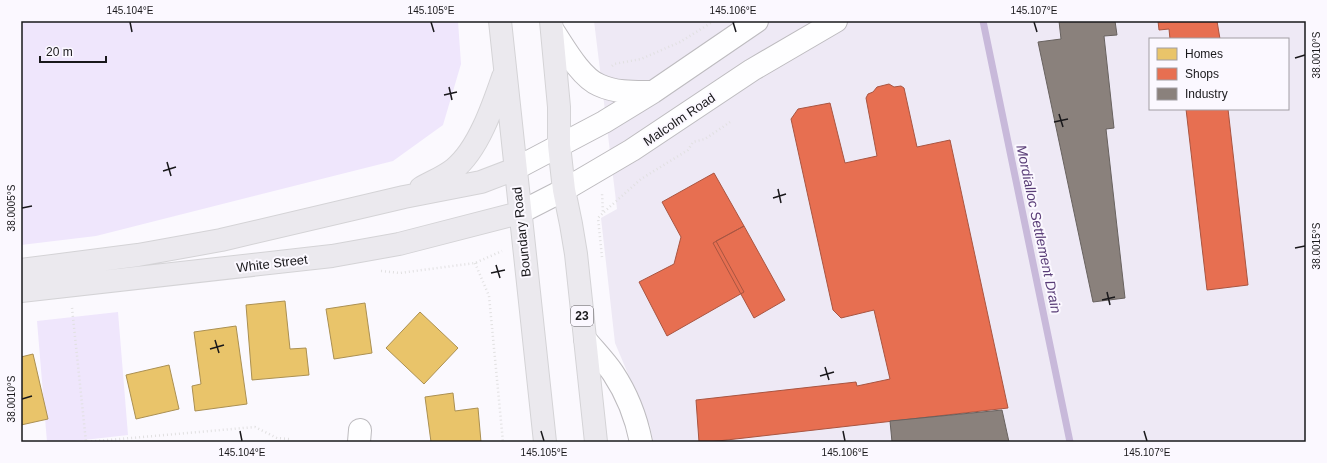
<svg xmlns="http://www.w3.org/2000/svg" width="1327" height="463" font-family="Helvetica,sans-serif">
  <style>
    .built { fill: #eee9f5; fill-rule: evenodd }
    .green { fill: #efe6fc }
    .homes { fill: #e9c46a; stroke: #ab9052 }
    .shops { fill: #e76f51; stroke: #a95541 }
    .industry { fill: #8a817c; stroke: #68625f }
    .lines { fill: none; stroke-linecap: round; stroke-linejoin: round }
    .stream { stroke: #c8b9da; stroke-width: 7 }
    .minor-casing { stroke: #bdbbbf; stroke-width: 24 }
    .major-casing { stroke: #d4d3d6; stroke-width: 24 }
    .path { stroke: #e1e0e1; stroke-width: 2.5; stroke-dasharray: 1 3; stroke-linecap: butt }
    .minor { stroke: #fefeff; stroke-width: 22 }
    .major { stroke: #ebe9ee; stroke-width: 22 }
    .ticks { fill: none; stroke: #19181b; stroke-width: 1.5 }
    .labels { text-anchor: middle; stroke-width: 4; stroke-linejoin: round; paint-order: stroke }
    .shield { fill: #fbf8ff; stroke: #5d5b5f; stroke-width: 1 }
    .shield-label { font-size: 12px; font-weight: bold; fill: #19181b }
    .street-label { font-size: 13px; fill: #19181b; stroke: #fbf8ff }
    .water-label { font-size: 14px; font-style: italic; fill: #593d77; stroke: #fbf8ff }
    .neatline { fill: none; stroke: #19181b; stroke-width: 1.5 }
    .ticks-label { font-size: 10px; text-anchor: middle; fill: #19181b }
  </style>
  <rect width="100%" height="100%" fill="#fbf9fe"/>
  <path class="built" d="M594,21H1306V442H653L650,426L615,343L601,218L617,209ZM1150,39H1288V109H1150Z"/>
  <path class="green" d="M21,21H458L461,64L443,125L393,161L96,236L21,245Z
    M118,312L128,435L66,442H47L37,321Z"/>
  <path class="homes" d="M285,301L290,349L306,348L309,375L252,380L246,305Z
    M365,303L372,353L334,359L326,309Z
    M420,312L458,348L424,384L386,348Z
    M236,326L247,404L195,411L192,386L201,384L194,332Z
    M33,354L48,419L21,425V357Z
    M169,365L179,409L136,419L126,375Z
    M453,393L455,411L478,408L481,442H431L425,397Z"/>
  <path class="shops" d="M1158,21H1217L1220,39H1170L1169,29L1159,30Z
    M889,84L894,87L901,86L904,88L917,147L950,140L1008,408L709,442H699L696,400L856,382L857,386L890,379L874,310L841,318L833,310L791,119L798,109L830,103L845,163L877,156L866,98L868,94L873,92L877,87Z
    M1186,109H1228L1248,285L1207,290Z
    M714,173L744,226L716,241L744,292L667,336L639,282L674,264L681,237L662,202Z
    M744,226L785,300L754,318L713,243Z"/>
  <path class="industry" d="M1059,21H1115L1117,35L1104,36L1114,128L1106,129L1125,298L1093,302L1038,42L1061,39Z
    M1002,410L1009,442H892L890,421Z"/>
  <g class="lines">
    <path class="stream" d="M983,21L1070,442"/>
    <g class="minor-casing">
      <path id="minor" d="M552,29C563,45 580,77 599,85C616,93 635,92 653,92
        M515,169L604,122L653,92L757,21
        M519,213L564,190L632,150L752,70L836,21
        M585,339C594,350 605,361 613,373C627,394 636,417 641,442
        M359,442L360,430"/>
    </g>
    <g class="major-casing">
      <path id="major" d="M500,21L545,442
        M551,21L559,107V145L564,190L571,224L576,254L596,442
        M421,188C431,182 444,177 454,169C478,150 493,106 503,77
        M21,270L138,255L221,240L404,197L481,182L515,169
        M21,291L332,256L399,244L519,213"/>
    </g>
    <path class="path" d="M612,66L614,64L641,59L680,42L714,21
      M604,212L641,179L688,150L693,142L705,139L730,122
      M602,257L598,218L603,213L602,193
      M475,263L489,296L503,442
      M381,271L400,273L475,263L502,251
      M72,308L86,442L255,427L277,438L289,439L288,442"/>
    <use href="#minor" class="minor"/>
    <use href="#major" class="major"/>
  </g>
  <path class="ticks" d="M130,22L132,32M431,22L434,32M733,22L736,32M1034,22L1037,32M1295,58L1305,55M449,87L452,100M444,95L457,92M1059,114L1063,127M1054,122L1068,119M167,162L171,176M163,171L176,167M778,189L781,203M773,198L786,194M22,208L32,206M1295,248L1305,246M496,265L500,278M491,273L505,270M1107,292L1110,305M1102,300L1115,297M215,340L219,353M210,349L224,345M825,367L829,380M820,376L834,372M22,399L32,396M240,431L242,441M541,431L544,441M843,431L845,441M1144,431L1147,441"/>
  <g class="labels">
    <rect class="shield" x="571" y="306" width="22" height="20" rx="3"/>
    <g class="shield-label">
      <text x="582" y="320">23</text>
    </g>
    <g class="street-label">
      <text transform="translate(679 119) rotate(-34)" y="5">Malcolm Road</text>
      <text transform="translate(521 232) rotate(-96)" y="5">Boundary Road</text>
      <text transform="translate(272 263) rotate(-7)" y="5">White Street</text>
    </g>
    <g class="water-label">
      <text transform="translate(1039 229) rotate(78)" y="5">Mordialloc Settlement Drain</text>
    </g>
  </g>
  <rect width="1327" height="463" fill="none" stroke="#fbf8ff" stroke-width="44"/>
  <rect x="1149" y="38" width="140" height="72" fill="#fbf8ff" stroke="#a19ea4"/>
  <rect x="1157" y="48" width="20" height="12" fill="#e9c46a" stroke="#a19ea4"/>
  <text x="1185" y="58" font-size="12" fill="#19181b">Homes</text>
  <rect x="1157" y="68" width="20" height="12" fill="#e76f51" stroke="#a19ea4"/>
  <text x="1185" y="78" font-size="12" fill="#19181b">Shops</text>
  <rect x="1157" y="88" width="20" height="12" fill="#8a817c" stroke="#a19ea4"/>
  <text x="1185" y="98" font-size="12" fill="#19181b">Industry</text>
  <path d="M40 56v6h66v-6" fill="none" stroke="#19181b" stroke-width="2"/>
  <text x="46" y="56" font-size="12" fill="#19181b" stroke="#fbf8ff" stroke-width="3" paint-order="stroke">20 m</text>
  <rect x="22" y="22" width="1283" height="419" class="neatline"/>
  <g class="ticks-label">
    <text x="130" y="14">145.104°E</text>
    <text x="431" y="14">145.105°E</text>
    <text x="733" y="14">145.106°E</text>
    <text x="1034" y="14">145.107°E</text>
    <text transform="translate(1316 55) rotate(-90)" y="4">38.0010°S</text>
    <text transform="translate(11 208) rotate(-90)" y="4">38.0005°S</text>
    <text transform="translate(1316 246) rotate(-90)" y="4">38.0015°S</text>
    <text transform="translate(11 399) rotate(-90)" y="4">38.0010°S</text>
    <text x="242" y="456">145.104°E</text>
    <text x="544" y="456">145.105°E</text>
    <text x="845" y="456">145.106°E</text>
    <text x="1147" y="456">145.107°E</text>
  </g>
</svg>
